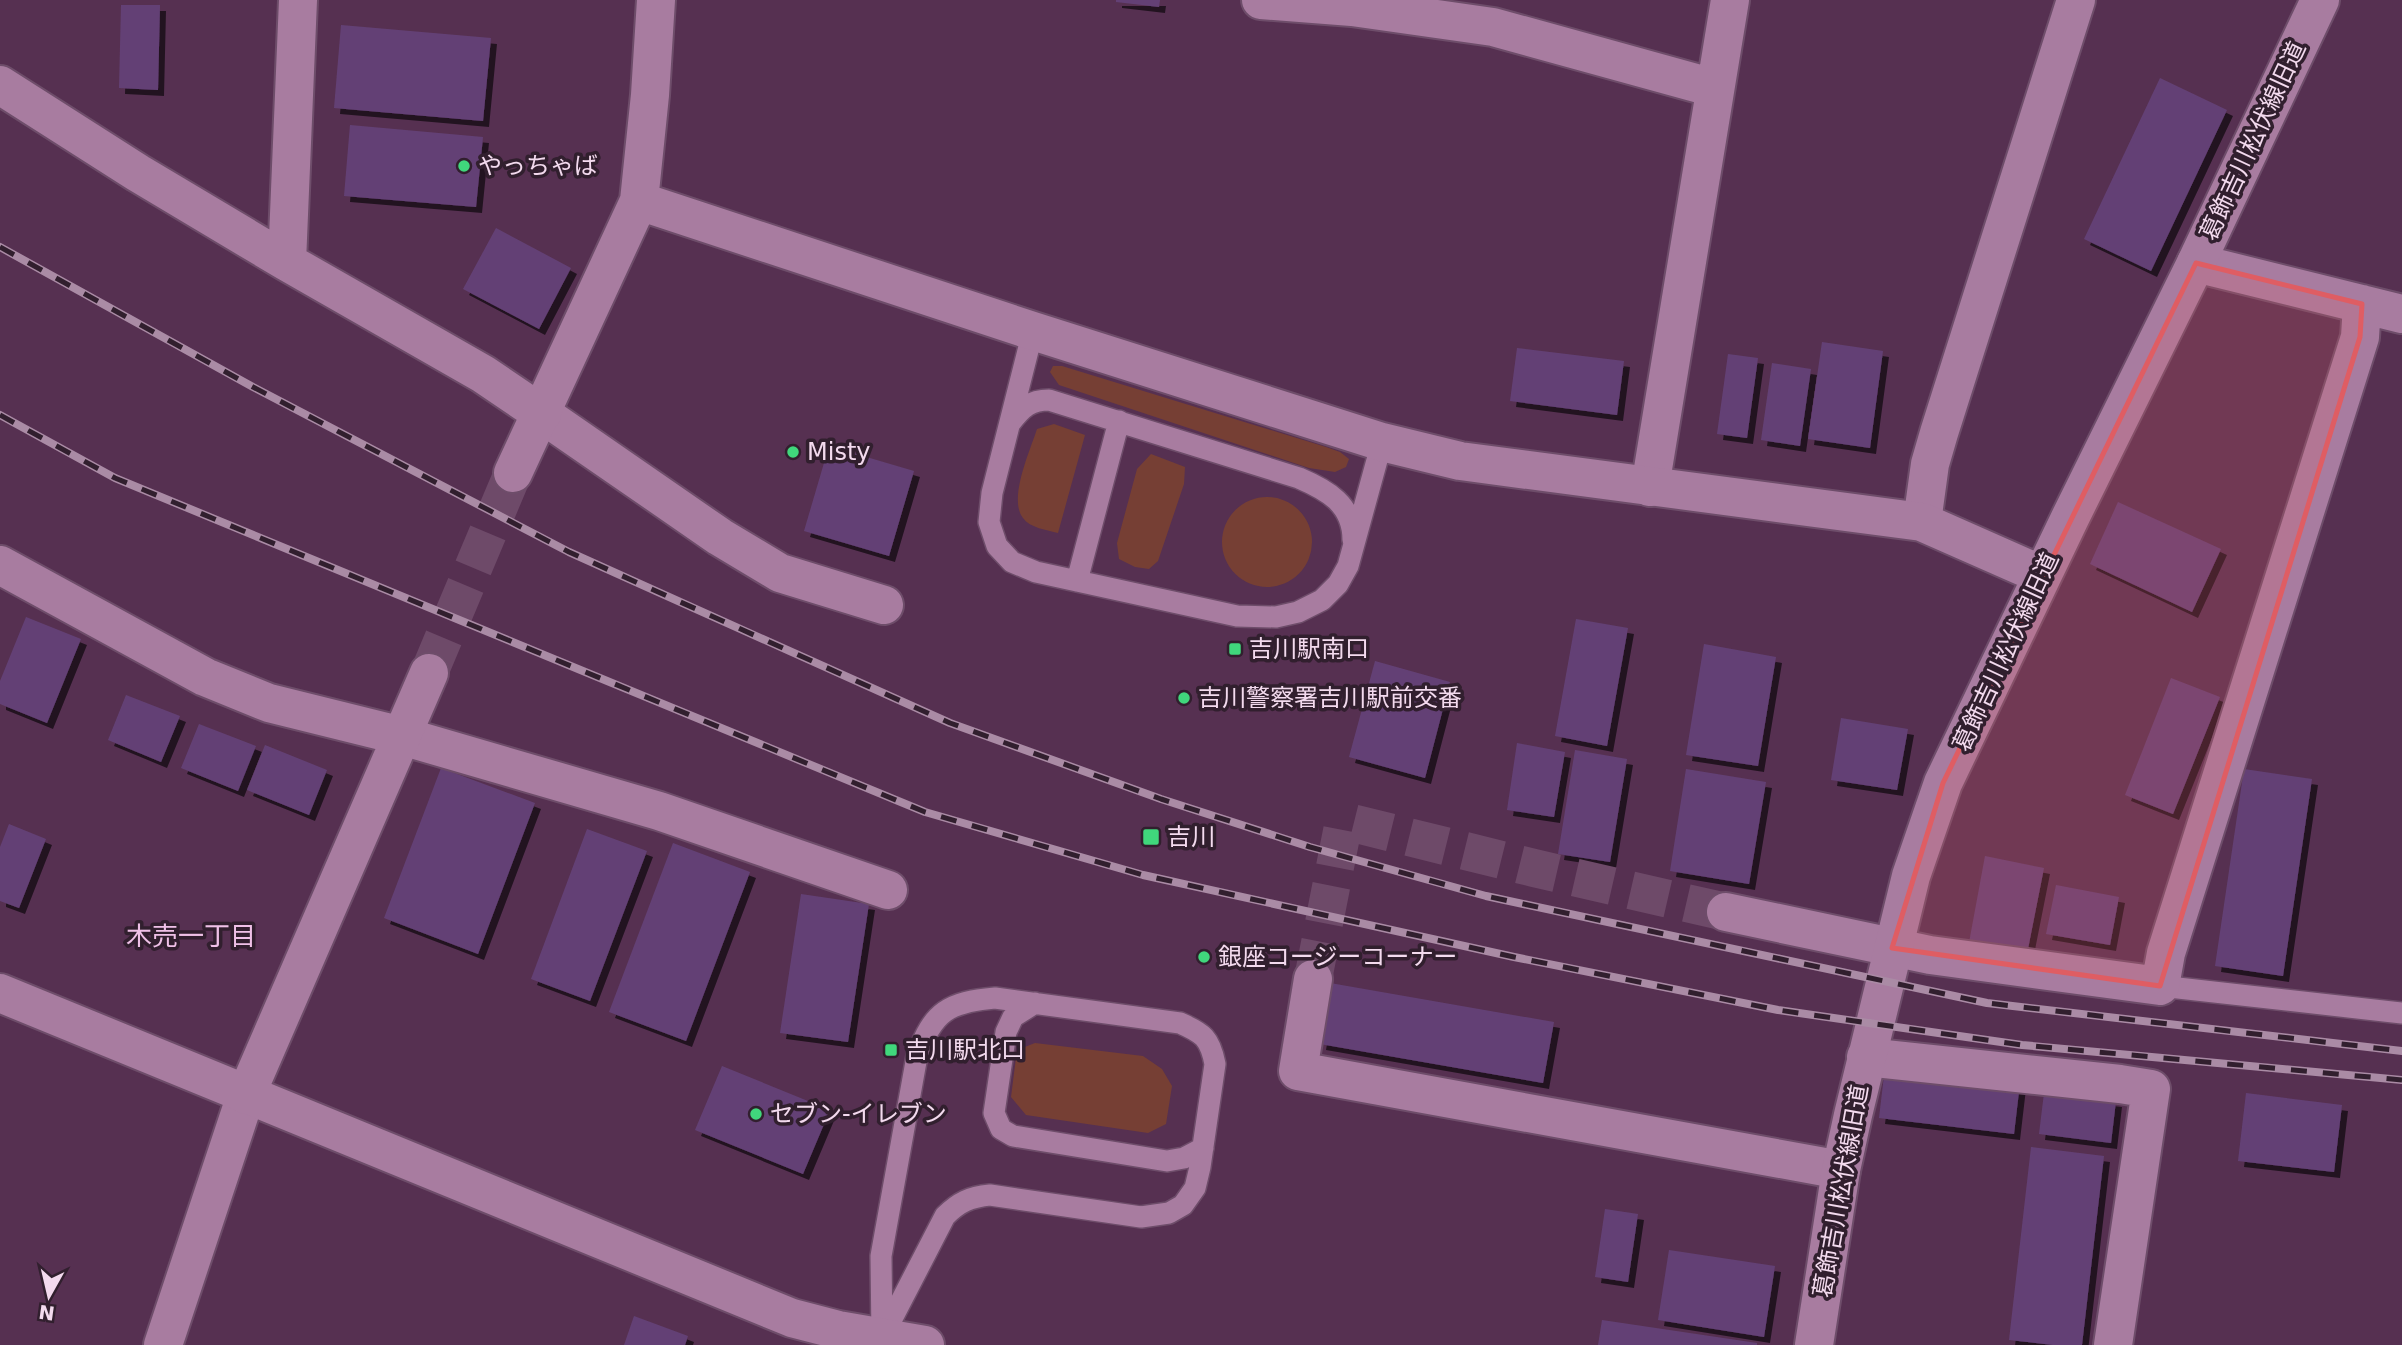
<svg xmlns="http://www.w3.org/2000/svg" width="2402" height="1345" font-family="'DejaVu Sans','Noto Sans JP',sans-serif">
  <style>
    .green { fill: #763f34 }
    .building { fill: #634175; filter: url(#shadow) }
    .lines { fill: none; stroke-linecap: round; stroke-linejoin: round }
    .minor-tunnel { stroke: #6e4a69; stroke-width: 38; stroke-dasharray: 38 19; stroke-linecap: butt }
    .tertiary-tunnel { stroke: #6e4a69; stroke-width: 38; stroke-dasharray: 38 19; stroke-linecap: butt }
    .service-casing { stroke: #6e4d6a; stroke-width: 24 }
    .minor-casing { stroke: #6e4d6a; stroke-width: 42 }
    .tertiary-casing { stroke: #6e4d6a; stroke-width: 42 }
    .service { stroke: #a87ca0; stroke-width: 21 }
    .minor { stroke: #a87ca0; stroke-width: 38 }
    .tertiary { stroke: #a87ca0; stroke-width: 38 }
    .rail-casing { stroke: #aa8ba5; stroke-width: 8 }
    .rail { stroke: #311f2e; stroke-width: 5; stroke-dasharray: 16; stroke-linecap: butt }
    .marked { fill: #df5d63; fill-opacity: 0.2; stroke: #df5d63; stroke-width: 5; stroke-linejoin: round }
    .poi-dot { fill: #40d77c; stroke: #311f2e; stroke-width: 2.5 }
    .labels { text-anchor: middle; stroke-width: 7; stroke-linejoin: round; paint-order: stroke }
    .street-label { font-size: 24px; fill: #f3daee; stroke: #311f2e }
    .poi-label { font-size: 24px; fill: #f3daee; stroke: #311f2e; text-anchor: start }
    .neighbourhood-label { font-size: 26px; fill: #efc0e7; stroke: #311f2e }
  </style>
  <defs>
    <filter id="shadow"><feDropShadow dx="6" dy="6" stdDeviation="0" flood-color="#0009"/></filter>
  </defs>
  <rect width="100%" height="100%" fill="#563051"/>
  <path class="green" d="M1053,366H1062L1326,447L1340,452L1349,459L1346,467L1335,472L1309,468L1059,385L1050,372Z
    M1054,424L1085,435L1058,533C1047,530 1030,528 1023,518C1008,499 1030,451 1037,429Z
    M1151,454L1185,467L1184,484L1158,561L1149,569L1135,567L1119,559L1117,543L1137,469Z
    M1222 542a45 45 0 1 1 90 0a45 45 0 1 1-90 0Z
    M1035,1043L1143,1056L1162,1069L1172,1086L1166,1124L1148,1133L1026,1115L1011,1097L1017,1050Z"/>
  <path class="building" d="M1116,0H1160L1159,7L1116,2Z
    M121,5H160L158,90L119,88Z
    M341,25L491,38L483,121L334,108Z
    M2160,78L2227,110L2151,271L2084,239Z
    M350,125L483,137L476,207L344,196Z
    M496,228L571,268L539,329L463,289Z
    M1822,342L1883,351L1870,448L1808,439Z
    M1517,348L1624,361L1617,415L1510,401Z
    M1728,354L1758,358L1747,438L1717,434Z
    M1772,363L1811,369L1800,446L1761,440Z
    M829,446L914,471L889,556L804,531Z
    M2118,502L2221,549L2192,612L2090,564Z
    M26,617L81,639L47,723L0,704V681Z
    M1576,619L1628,628L1607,746L1555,736Z
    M1704,644L1776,657L1758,766L1686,755Z
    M1375,661L1450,682L1425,778L1349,757Z
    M2171,678L2220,697L2173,814L2125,795Z
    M126,695L180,716L161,762L108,740Z
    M1841,718L1908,729L1897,790L1831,780Z
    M199,724L256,746L238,791L181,768Z
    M1517,743L1565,752L1554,817L1507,810Z
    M265,745L327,770L309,815L247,790Z
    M1575,750L1627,759L1610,862L1558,854Z
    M441,768L535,803L478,954L384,918Z
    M1686,769L1766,782L1749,884L1670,871Z
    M2244,769L2312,779L2283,976L2215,966Z
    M9,824L46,839L19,908L0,901V847Z
    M587,829L647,851L590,1001L531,979Z
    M673,843L750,872L686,1041L609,1012Z
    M1985,856L2044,868L2026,959L1968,948Z
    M2056,885L2119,897L2110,945L2046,934Z
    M801,894L869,904L848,1042L780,1033Z
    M1330,983L1554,1022L1543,1083L1320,1044Z
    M722,1066L830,1110L803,1174L695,1130Z
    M1885,1067L2020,1083L2014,1134L1879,1118Z
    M2044,1093L2116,1101L2111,1143L2039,1134Z
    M2246,1093L2342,1105L2334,1172L2238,1161Z
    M2031,1147L2104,1156L2082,1345H2053L2009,1340Z
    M1605,1209L1638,1214L1628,1282L1595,1277Z
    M1669,1250L1775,1266L1764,1337L1658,1320Z
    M634,1316L688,1336L685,1345H624Z
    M1602,1320L1757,1343V1345H1598Z"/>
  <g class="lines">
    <path class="minor-tunnel" d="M1313,979L1344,821L1534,868L1726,912"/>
    <path class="tertiary-tunnel" d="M429,673L513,473"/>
    <g class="service-casing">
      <path id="service" d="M1033,331L992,493L989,522L997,546L1012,562L1036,572L1237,616L1276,617L1298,612L1322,600L1338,584L1348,566L1382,442
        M1011,422C1022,408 1030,400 1049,400L1299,478C1327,490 1353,504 1353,540
        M1077,581L1119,421
        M2160,986L2402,1013
        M995,998L1180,1023C1203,1033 1210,1038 1215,1064L1200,1167L1195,1188L1183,1205L1169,1213L1141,1217L990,1195C970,1197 959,1202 945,1216L882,1338L881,1256L917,1056C933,1011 949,1002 995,998Z
        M1035,1003L1013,1017L1006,1032L994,1113L1001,1129L1013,1136L1167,1161L1184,1158L1203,1148"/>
    </g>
    <g class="minor-casing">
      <path id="minor" d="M1261,0L1352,7L1493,27L1714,88
        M2196,263L2402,314
        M542,414L720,537L780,573L884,605
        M1650,487L1730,0
        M1922,522L1930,464L1939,433L2076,0
        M402,736L659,811L888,890
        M1726,912L1930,955L2160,986L2166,953L2360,337L2362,304
        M1313,979L1298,1071L1841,1170
        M1866,1057L2120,1084L2151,1089L2113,1345
        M163,1345L246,1095"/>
    </g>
    <g class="tertiary-casing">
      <path id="tertiary" d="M0,85L138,173L287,262L483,374L542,414
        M639,201L1033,331L1382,442L1460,461L1922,522L2042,575
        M287,262L298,0
        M513,473L639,201L650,95L656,0
        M0,565L205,677L269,703L402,736
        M0,993L792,1318L838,1330L925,1345
        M246,1095L429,673
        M1814,1345L1841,1170L1853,1115L1911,876L1943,783L2070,518L2196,263L2320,0"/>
    </g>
    <use href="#service" class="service"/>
    <use href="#minor" class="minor"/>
    <use href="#tertiary" class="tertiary"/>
    <g class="rail-casing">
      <path id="rail" d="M0,247L253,387L569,552L950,723L1161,799L1310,847L1486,896L1987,1003L2402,1051
        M0,415L115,478L925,812L1143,875L1514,957L1778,1010L2022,1045L2402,1080"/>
    </g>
    <use href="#rail" class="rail"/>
  </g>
  <path class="marked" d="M2196,263L2362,304L2360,337L2160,986L1892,948L1943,783Z"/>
  <g class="poi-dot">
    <circle cx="464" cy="166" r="7"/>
    <circle cx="793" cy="452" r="7"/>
    <rect x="1228" y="642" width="14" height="14" rx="3.5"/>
    <circle cx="1184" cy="698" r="7"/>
    <rect x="1142" y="828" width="18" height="18" rx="3.5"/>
    <circle cx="1204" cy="957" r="7"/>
    <rect x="884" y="1043" width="14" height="14" rx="3.5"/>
    <circle cx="756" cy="1114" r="7"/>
  </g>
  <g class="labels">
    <g class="street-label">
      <text transform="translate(2253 141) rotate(-65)" y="8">葛飾吉川松伏線旧道</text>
      <text transform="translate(2006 652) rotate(-65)" y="8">葛飾吉川松伏線旧道</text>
      <text transform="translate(1841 1191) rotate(-80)" y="8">葛飾吉川松伏線旧道</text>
    </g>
    <g class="poi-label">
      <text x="478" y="174">やっちゃば</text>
      <text x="807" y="460">Misty</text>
      <text x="1249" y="657">吉川駅南口</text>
      <text x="1198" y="706">吉川警察署吉川駅前交番</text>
      <text x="1167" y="845">吉川</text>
      <text x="1218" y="965">銀座コージーコーナー</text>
      <text x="905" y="1058">吉川駅北口</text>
      <text x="770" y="1122">セブン-イレブン</text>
    </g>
    <g class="neighbourhood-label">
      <text x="191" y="945">木売一丁目</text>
    </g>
  </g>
  <g transform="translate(49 1296) rotate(188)" stroke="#311f2e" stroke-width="5" paint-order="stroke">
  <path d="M0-5L12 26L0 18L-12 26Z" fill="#f3daee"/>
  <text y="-10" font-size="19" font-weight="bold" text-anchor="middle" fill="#f3daee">N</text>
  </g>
</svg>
